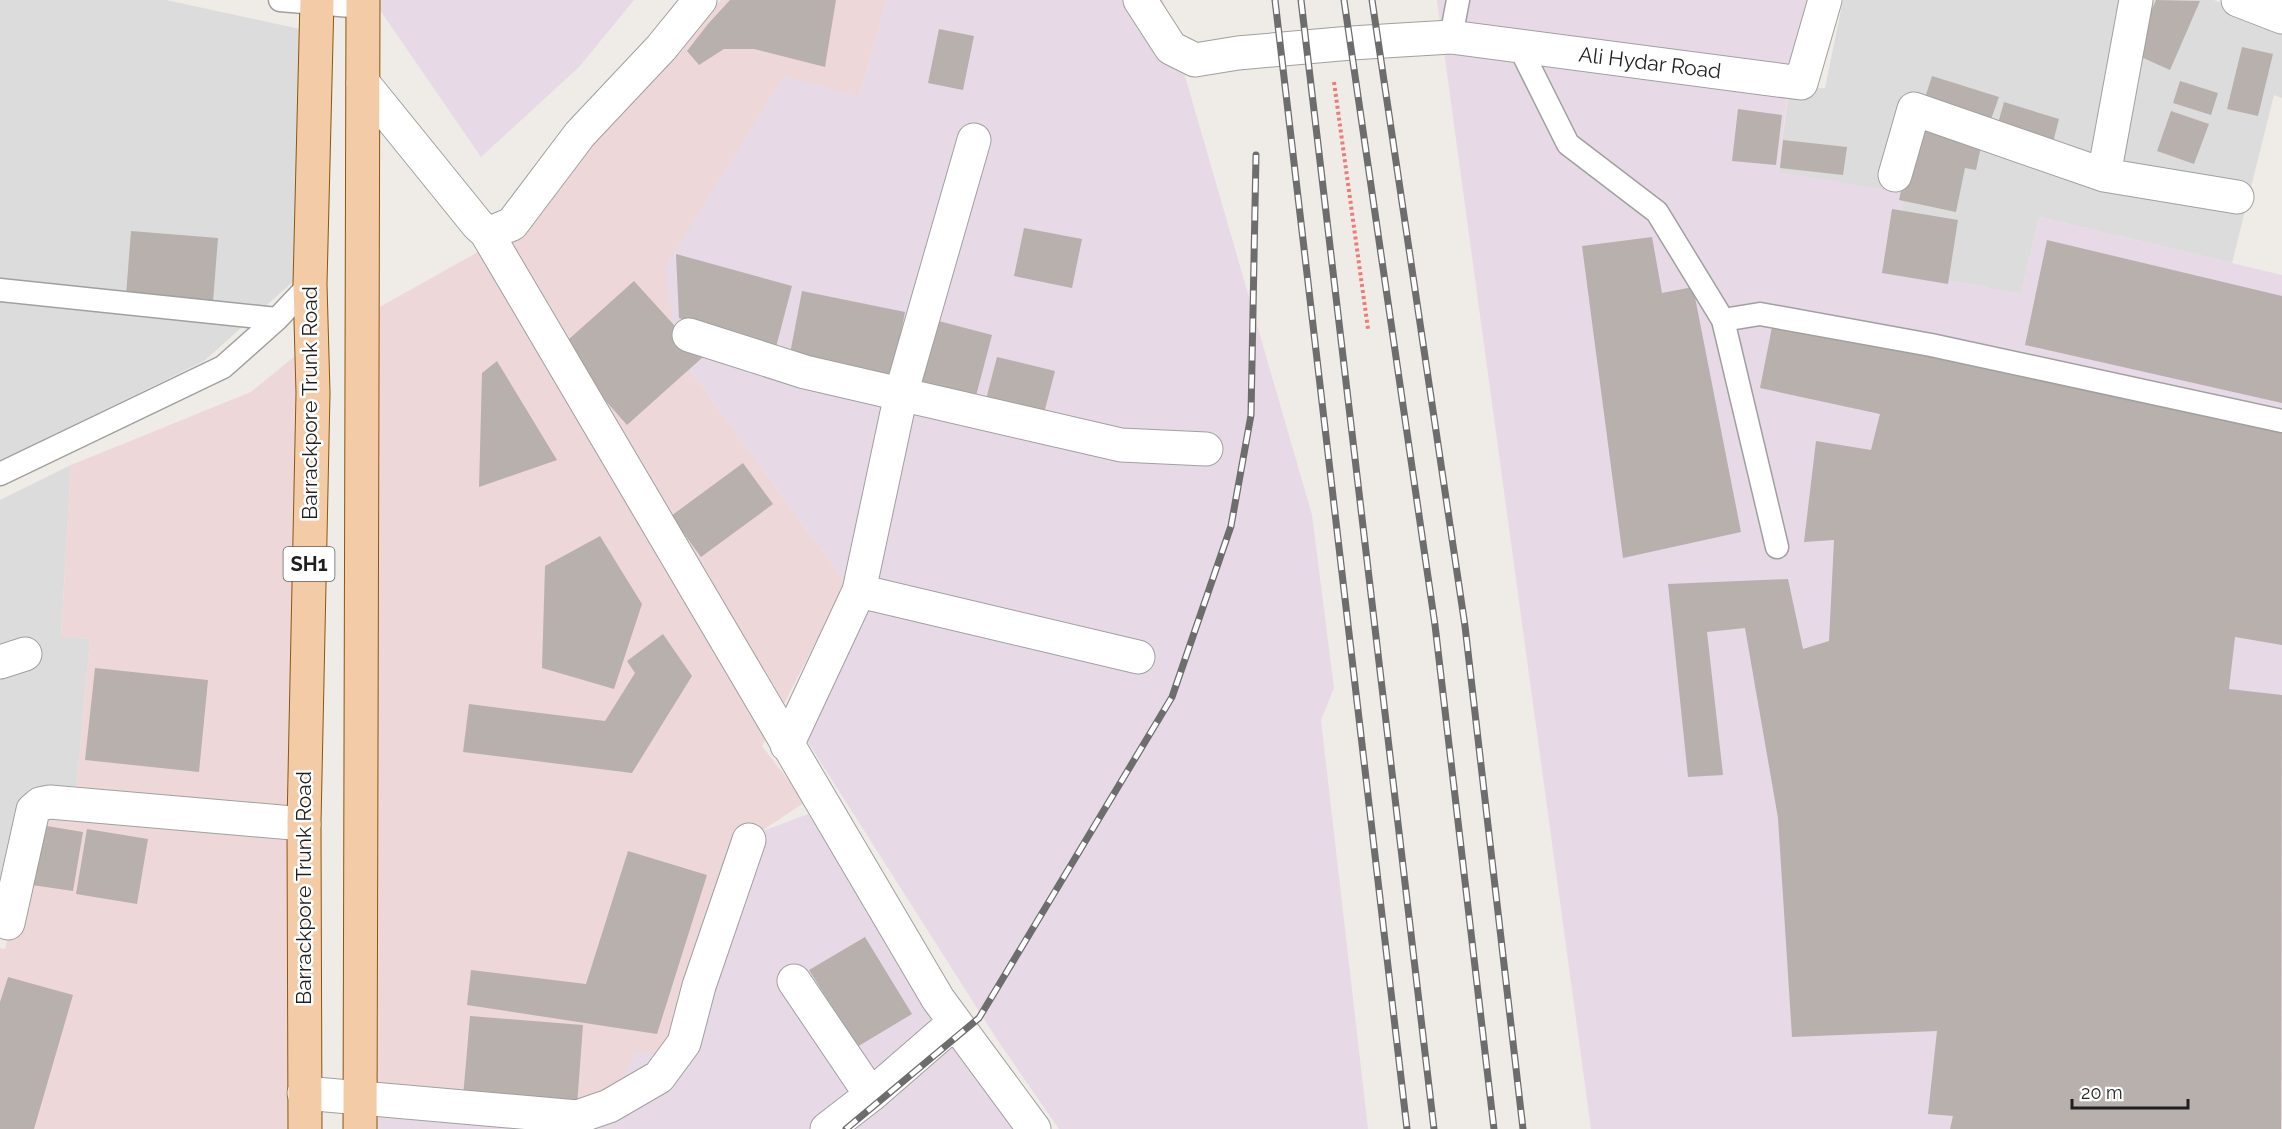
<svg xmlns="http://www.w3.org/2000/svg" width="2282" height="1129" font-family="Raleway,sans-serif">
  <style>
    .residential { fill: #dddcdc }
    .commercial { fill: #eed7d8 }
    .industrial { fill: #e7d9e6 }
    .building { fill: #b8b0ac }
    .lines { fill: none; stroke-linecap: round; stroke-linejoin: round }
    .lane-casing { stroke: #a0a0a0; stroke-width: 25 }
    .street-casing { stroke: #a0a0a0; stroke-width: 35 }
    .primary-casing { stroke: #8b570f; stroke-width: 35 }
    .path { stroke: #ec7c7a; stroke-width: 4; stroke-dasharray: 3 3; stroke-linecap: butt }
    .lane { stroke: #fff; stroke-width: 22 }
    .street { stroke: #fff; stroke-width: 33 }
    .primary { stroke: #f3cba7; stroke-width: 33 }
    .rail-casing { stroke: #6d6d6d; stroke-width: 7 }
    .rail { stroke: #fff; stroke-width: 4.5; stroke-dasharray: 14; stroke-linecap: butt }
    .labels { text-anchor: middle; stroke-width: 5; stroke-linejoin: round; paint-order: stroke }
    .shield { fill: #fff; stroke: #626262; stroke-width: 1.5 }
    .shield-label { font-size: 20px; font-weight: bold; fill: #1f1f1f }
    .street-label { font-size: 21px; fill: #1f1f1f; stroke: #fff }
  </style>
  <rect width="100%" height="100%" fill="#efebe6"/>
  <path class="residential" d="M0,0H166L314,32L315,262L204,361L0,461Z
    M1843,0H2214L2282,30V98L2274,95L2232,263L2039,217L2021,294L1896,271L1778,173L1789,89L1825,88Z
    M71,465L61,636L90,639L76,793L30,791L0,938V500Z"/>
  <path class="commercial" d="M721,0H887L859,96L677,352L846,584L762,746L805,802L760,832L690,1055L593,1129H542L353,1116V322L519,229L538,194Z
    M311,343L310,1129H0V948L5,949L40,810L76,793L90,639L61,637L71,465L251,392Z"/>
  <path class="industrial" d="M373,0H634L579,67L481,157Z
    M887,0H1163L1312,515L1334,688L1321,720L1368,1129H1059L998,1041L804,736L846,584L677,352L665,267L784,76L859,96Z
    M1437,0H1812L1791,66L1778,172L1904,193L1896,271L2021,294L2039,217L2282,275V1129H1591Z
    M808,814L1016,1129H593L637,1052L690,1055L760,832Z
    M353,1116L542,1129H353Z"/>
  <path class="building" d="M730,0H836L825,67L754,49H724L699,65L687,51L708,24Z
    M2156,0L2200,1L2170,70L2132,53Z
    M939,29L974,36L963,90L928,83Z
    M2242,47L2273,54L2258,116L2227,109Z
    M1932,76L1999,97L1989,125L1923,104Z
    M2180,81L2218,93L2211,115L2173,103Z
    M2004,102L2059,119L2051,150L1995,134Z
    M1738,109L1782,115L1776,165L1732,161Z
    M2171,111L2209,124L2194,164L2157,151Z
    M1915,123L1983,137L1976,170L1965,168L1956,212L1899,200Z
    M1783,140L1847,147L1843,175L1780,168Z
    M1892,209L1958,220L1948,284L1882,273Z
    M1024,228L1082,239L1072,288L1014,276Z
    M131,231L218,238L213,302L126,295Z
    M1652,237L1662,293L1693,287L1741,532L1623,558L1582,246Z
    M2047,240L2282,296V403L2025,345Z
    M676,254L792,286L775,351L679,318Z
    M634,281L703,357L627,425L559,348Z
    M802,291L905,312L892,379L789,359Z
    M931,319L992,335L976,396L915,381Z
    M1773,322L2282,427V645L2235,637L2229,689L2282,695L2281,1129H1950L1953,1116L1928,1114L1937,1031L1792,1037L1778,818L1745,628L1707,632L1723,775L1688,777L1668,584L1788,579L1803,649L1829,641L1834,540L1804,542L1816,441L1871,450L1880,414L1760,388Z
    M997,357L1055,371L1042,421L984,407Z
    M497,361L557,460L479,487L482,373Z
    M743,463L773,504L701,557L671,516Z
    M600,536L642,604L614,689L542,668L545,566Z
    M663,634L692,676L632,773L463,752L469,704L605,721L635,673L627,661Z
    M95,668L208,680L199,772L85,760Z
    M41,825L83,832L73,891L32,885Z
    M87,829L148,839L137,904L76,894Z
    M628,851L707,875L657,1034L467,1005L471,970L586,984Z
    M865,937L912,1014L857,1047L809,970Z
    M8,977L73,995L34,1129H0V1002Z
    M470,1016L583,1025L577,1106L463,1097Z"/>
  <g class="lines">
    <g class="lane-casing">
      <path id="lane" d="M280,0L363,7
        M1451,37L1458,0
        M1519,46L1568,144L1657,212L1723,320L1777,547
        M0,290L277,319
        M1723,320L1760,314L1931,345L2282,421
        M0,474L223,367L277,319L310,284"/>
    </g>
    <g class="street-casing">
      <path id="street" d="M1140,0L1171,48L1195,60L1238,53L1351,43L1451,37L1801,83L1825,0
        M2238,0L2282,17
        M363,83L478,225L486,232H493L512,224L580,134L661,48L700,0
        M1895,175L1914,109L2104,175L2237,197
        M2104,175L2136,0
        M486,232L938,999L1034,1129
        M689,335L805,372L1121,445L1206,449
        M859,591L1138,657
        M0,662L25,654
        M787,745L859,591L901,394L974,140
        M8,923L33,810L40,804L50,802L304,824
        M794,981L871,1095
        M304,1093L577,1117L609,1106L659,1077L684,1043L699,986L749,840
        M827,1129L871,1095L955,1022"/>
    </g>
    <g class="primary-casing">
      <path id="primary" d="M305,1129L304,824L313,393L310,284L317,0
        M360,1129L363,0"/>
    </g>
    <path class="path" d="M1334,82L1368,329"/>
    <use href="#lane" class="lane"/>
    <use href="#street" class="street"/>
    <use href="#primary" class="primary"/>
    <g class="rail-casing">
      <path id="rail" d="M1275,0L1407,1129
        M1301,0L1434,1129
        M1344,0L1435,625L1494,1129
        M1372,0L1465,626L1523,1129
        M846,1129L979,1018L1172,697L1231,526L1251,415L1256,155"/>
    </g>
    <use href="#rail" class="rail"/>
  </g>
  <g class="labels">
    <rect class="shield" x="283.5" y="547" width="51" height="34" rx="4.5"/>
    <g class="shield-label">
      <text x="309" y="571">SH1</text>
    </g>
    <g class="street-label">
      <text transform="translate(1650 63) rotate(7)" y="7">Ali Hydar Road</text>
      <text transform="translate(310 403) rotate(-90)" y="7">Barrackpore Trunk Road</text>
      <text transform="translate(304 888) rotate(-90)" y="7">Barrackpore Trunk Road</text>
    </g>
  </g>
  <path d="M2072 1099v9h116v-9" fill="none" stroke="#1f1f1f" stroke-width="3"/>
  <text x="2081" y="1099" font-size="18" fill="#1f1f1f" stroke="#ffffff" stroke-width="4.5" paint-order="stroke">20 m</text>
</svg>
